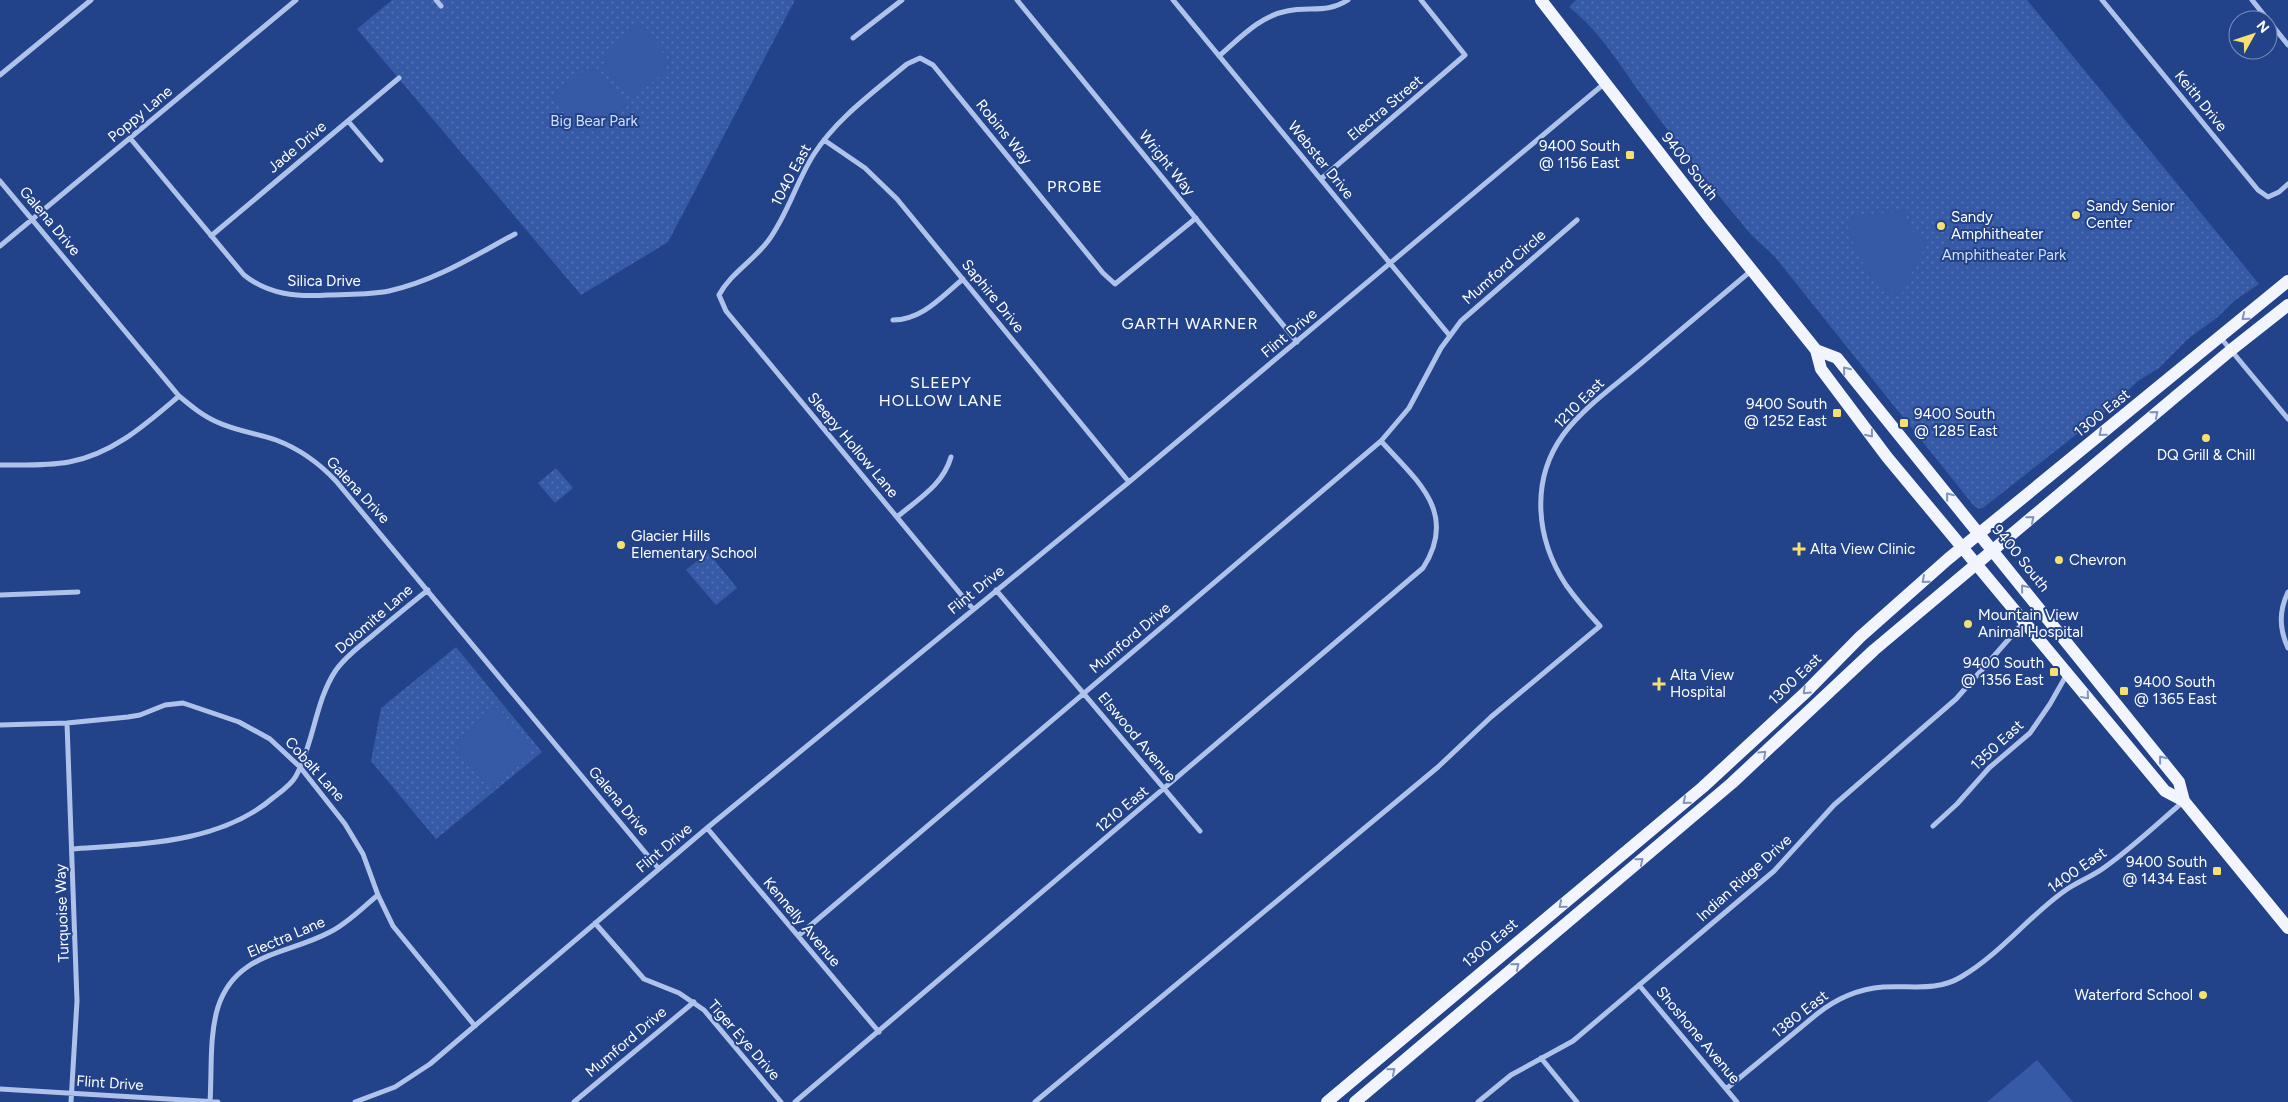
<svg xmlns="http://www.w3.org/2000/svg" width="2288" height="1102" font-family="Figtree,sans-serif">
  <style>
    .green { fill: url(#green-dots) }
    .pitch { fill: #365aa6 }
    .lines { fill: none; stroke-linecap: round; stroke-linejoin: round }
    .street { stroke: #aec2ea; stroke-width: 5 }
    .primary { stroke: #f2f5fe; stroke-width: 12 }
    .oneway { stroke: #8093be }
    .poi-dot { fill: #f6e070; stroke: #224289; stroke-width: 2 }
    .labels { text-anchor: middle; stroke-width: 4; stroke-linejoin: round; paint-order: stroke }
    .street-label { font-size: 15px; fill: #fff; stroke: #224289 }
    .park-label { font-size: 15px; fill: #d2dff8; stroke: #224289 }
    .poi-label { font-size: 15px; fill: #fff; stroke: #224289; text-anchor: start }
    .neighbourhood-label { font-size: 16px; letter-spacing: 1px; fill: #fff; stroke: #224289 }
  </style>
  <defs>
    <pattern id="green-dots" width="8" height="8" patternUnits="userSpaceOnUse" patternTransform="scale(1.25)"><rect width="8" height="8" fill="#365aa6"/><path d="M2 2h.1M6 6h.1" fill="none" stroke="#5473b3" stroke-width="1.8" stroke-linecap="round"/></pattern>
  </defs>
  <rect width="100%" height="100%" fill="#224289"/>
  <path class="green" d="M392,0H794V2L668,242L581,295L357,29Z
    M1576,0H2027L2259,284L2234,301L2218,317L2189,338L2159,368L2138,381L2110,408L1983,508L1979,509L1974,506L1775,257C1765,247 1752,237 1743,225C1710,186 1679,145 1648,104C1623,70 1602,33 1569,7Z
    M556,468L573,488L555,503L538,483Z
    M708,552L737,588L716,605L686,570Z
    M456,647L542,752L436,839L371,761L381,708Z"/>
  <path class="pitch" d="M639,24L667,58L666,71L632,99L605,67L607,50Z
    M585,70L598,71L627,105L595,131L578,130L552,98Z
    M1904,211L1912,231L1927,243L1900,297L1888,291L1879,281L1878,283C1859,260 1853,249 1847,220L1854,216Z
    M498,707L530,746L529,757L491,789L454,744Z
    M2037,1060L2073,1102H1987Z"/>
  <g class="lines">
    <path class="street" d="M436,0L441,6
      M1017,0L1297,342
      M1173,0L1450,336
      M2102,0L2258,190L2268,197L2279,192L2288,184
      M2252,0L2268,20
      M2268,20L2288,45
      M853,38L902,0
      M1219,56C1240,38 1260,16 1287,11C1310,6 1326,14 1348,0
      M0,75L91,0
      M348,121L381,160
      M130,138L244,275C269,295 297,297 328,295C348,294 369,295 389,291C435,281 474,256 515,234
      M824,140L865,168L897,199L1129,482
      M1321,179L1465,55L1421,0
      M0,181L179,396C191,406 203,416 217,422C236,431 256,433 276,440C300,449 319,463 336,481L659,869
      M211,236L399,78
      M0,246L296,0
      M893,320C922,320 941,297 963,279
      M2220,337L2288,419
      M0,465C23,465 47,466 69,462C113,454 146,424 179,396
      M897,517C918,499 943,485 951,457
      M996,590L1200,831
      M2288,592C2279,611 2279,628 2288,648
      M0,595L78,592
      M973,609L726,311L719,295C730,274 753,261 768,241C788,214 796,182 814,154C837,118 875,91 907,64L920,58L933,65L1103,273L1115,284L1196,218
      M67,723L77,1001L71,1102
      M0,725L67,723L128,717L140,715L165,705L183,703L239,722L270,739L300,767L345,824L363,854L378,895L393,926L475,1026
      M1933,826L1957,804L1989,768L2030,733L2050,704L2067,674
      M707,828L879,1032
      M72,849C140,844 220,844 274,797C282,791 291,785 296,776C314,743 315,701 336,670C346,656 360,646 372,636C391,620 409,605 428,590
      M595,923L644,979L679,993L704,1010L781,1102
      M798,936L1381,441L1409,408L1441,348L1461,321L1577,220
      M1639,985L1737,1102
      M1541,1058L1577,1102
      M0,1089L218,1102
      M1726,1089L1817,1014C1837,998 1858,989 1883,987C1910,985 1936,992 1961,977C1999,955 2027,918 2063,892C2076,882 2092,877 2105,867C2133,847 2158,823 2184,801
      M210,1102C212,1072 209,1036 218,1007C236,952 287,955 330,932C348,923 363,907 378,895
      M355,1102L395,1087L430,1064L707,828L1129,482L1605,83
      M574,1102L694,1002
      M795,1102L1423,568C1459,512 1416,480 1381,441
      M1035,1102L1438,767L1491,717L1600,626C1588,613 1576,599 1566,585C1536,539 1530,481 1563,435C1583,408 1613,387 1638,366C1676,334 1714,302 1752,270
      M1478,1102L1511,1075L1573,1041L1774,871L1834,805L1956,699L2023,623"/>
    <path class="primary" d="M1541,0L1709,217L1816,350L1821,369L1887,457L2165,791L2184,801L2288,928
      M1816,350L1837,358L2179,782L2184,801
      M1327,1102L1703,787L1806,692L1860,637L1948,559L2288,281
      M1355,1102L1732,783L1874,650L2231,350L2288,305"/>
  </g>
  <defs><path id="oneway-chevron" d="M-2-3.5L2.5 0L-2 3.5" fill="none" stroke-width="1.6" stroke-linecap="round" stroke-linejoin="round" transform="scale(1.25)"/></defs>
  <g class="oneway">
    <use href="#oneway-chevron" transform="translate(2245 317) rotate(141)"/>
    <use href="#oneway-chevron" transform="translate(1846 370) rotate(-129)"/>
    <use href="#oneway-chevron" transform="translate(2155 414) rotate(-40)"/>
    <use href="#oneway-chevron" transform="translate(2102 433) rotate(140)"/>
    <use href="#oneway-chevron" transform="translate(1870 434) rotate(52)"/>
    <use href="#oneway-chevron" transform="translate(1949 496) rotate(-129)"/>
    <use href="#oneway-chevron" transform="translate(2031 519) rotate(-40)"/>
    <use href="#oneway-chevron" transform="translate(1925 580) rotate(139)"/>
    <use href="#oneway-chevron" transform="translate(2024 588) rotate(-129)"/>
    <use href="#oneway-chevron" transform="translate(1806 691) rotate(136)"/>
    <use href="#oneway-chevron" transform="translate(2086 696) rotate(50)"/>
    <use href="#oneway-chevron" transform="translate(1763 754) rotate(-43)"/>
    <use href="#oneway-chevron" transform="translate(2162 759) rotate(-128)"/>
    <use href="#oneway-chevron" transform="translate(1686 801) rotate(140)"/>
    <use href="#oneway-chevron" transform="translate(1640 861) rotate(-40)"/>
    <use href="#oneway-chevron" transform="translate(1562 905) rotate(140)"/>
    <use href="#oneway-chevron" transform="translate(1516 966) rotate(-40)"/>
    <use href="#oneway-chevron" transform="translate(1392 1071) rotate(-40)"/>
  </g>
  <g class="poi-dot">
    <rect x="1625" y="150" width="10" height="10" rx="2.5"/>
    <circle cx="2076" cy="215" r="5"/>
    <circle cx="1941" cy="226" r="5"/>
    <rect x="1832" y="408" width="10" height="10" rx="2.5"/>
    <rect x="1899" y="418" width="10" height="10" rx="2.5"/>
    <circle cx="2206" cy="438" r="5"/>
    <circle cx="621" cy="545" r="5"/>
    <path d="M1796.5 541.5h5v5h5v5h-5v5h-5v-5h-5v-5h5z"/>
    <circle cx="2059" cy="560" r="5"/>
    <circle cx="1968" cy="624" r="5"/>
    <rect x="2049" y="667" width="10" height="10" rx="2.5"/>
    <path d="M1656.5 676.5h5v5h5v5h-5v5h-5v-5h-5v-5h5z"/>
    <rect x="2119" y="686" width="10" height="10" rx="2.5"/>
    <rect x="2212" y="866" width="10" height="10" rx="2.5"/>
    <circle cx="2203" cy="995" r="5"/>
  </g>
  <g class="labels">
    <g class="street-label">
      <text transform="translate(2201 101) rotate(51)" y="5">Keith Drive</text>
      <text transform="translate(1385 108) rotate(-40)" y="5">Electra Street</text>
      <text transform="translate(140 114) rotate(-40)" y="5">Poppy Lane</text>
      <text transform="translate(1004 132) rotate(51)" y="5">Robins Way</text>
      <text transform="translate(297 147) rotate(-40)" y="5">Jade Drive</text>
      <text transform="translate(1321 160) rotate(51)" y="5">Webster Drive</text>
      <text transform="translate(1167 163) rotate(51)" y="5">Wright Way</text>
      <text transform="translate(1690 166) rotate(52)" y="5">9400 South</text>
      <text transform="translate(791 175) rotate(-62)" y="5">1040 East</text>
      <text transform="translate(50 221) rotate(50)" y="5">Galena Drive</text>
      <text transform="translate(1504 267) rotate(-41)" y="5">Mumford Circle</text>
      <text x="324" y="286">Silica Drive</text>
      <text transform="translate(993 296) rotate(51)" y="5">Saphire Drive</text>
      <text transform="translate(1289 333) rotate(-40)" y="5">Flint Drive</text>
      <text transform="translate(1579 403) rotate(-45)" y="5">1210 East</text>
      <text transform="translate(2102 413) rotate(-39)" y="5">1300 East</text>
      <text transform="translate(853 445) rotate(50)" y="5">Sleepy Hollow Lane</text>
      <text transform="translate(358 490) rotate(47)" y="5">Galena Drive</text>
      <text transform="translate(2021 558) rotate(51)" y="5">9400 South</text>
      <text transform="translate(976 590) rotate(-39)" y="5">Flint Drive</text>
      <text transform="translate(374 619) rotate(-41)" y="5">Dolomite Lane</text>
      <text transform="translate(1130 638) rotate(-40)" y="5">Mumford Drive</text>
      <text transform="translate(1795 679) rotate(-44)" y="5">1300 East</text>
      <text transform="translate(1137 737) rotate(50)" y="5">Elswood Avenue</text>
      <text transform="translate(1997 745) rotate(-43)" y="5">1350 East</text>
      <text transform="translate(315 769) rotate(48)" y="5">Cobalt Lane</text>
      <text transform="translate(619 801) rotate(50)" y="5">Galena Drive</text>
      <text transform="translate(1122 809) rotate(-40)" y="5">1210 East</text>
      <text transform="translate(664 848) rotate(-40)" y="5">Flint Drive</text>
      <text transform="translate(2077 870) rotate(-35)" y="5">1400 East</text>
      <text transform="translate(1744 878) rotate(-42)" y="5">Indian Ridge Drive</text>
      <text transform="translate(62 913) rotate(-92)" y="5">Turquoise Way</text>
      <text transform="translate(802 922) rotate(50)" y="5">Kennelly Avenue</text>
      <text transform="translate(286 937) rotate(-23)" y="5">Electra Lane</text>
      <text transform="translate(1490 943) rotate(-40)" y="5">1300 East</text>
      <text transform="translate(1800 1014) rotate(-38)" y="5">1380 East</text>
      <text transform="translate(1698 1035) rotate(50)" y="5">Shoshone Avenue</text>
      <text transform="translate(744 1040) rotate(49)" y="5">Tiger Eye Drive</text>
      <text transform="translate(626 1042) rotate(-40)" y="5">Mumford Drive</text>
      <text transform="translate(110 1083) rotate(4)" y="5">Flint Drive</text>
    </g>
    <g class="park-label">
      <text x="594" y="126">Big Bear Park</text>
      <text x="2004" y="260">Amphitheater Park</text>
    </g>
    <g class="poi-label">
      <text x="1620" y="151" text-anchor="end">9400 South<tspan x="1620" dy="17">@ 1156 East</tspan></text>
      <text x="2086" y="211">Sandy Senior<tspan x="2086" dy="17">Center</tspan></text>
      <text x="1951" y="222">Sandy<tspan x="1951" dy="17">Amphitheater</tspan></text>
      <text x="1827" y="409" text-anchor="end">9400 South<tspan x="1827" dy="17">@ 1252 East</tspan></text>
      <text x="1914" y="419">9400 South<tspan x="1914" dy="17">@ 1285 East</tspan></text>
      <text x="2206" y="460" text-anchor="middle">DQ Grill &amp; Chill</text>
      <text x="631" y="541">Glacier Hills<tspan x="631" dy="17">Elementary School</tspan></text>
      <text x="1810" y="554">Alta View Clinic</text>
      <text x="2069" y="565">Chevron</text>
      <text x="1978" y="620">Mountain View<tspan x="1978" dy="17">Animal Hospital</tspan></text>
      <text x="2044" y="668" text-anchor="end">9400 South<tspan x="2044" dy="17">@ 1356 East</tspan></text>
      <text x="1670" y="680">Alta View<tspan x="1670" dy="17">Hospital</tspan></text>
      <text x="2134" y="687">9400 South<tspan x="2134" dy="17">@ 1365 East</tspan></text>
      <text x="2207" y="867" text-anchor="end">9400 South<tspan x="2207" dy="17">@ 1434 East</tspan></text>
      <text x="2193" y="1000" text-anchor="end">Waterford School</text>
    </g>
    <g class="neighbourhood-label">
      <text x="1075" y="192">PROBE</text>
      <text x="1190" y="329">GARTH WARNER</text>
      <text x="941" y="388">SLEEPY<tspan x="941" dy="18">HOLLOW LANE</tspan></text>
    </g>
  </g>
  <g transform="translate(2253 35) rotate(50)"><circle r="24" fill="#224289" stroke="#7a8eb8"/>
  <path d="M0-4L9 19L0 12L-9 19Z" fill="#f6e070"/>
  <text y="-8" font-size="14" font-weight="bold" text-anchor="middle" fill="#ffffff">N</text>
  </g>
</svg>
